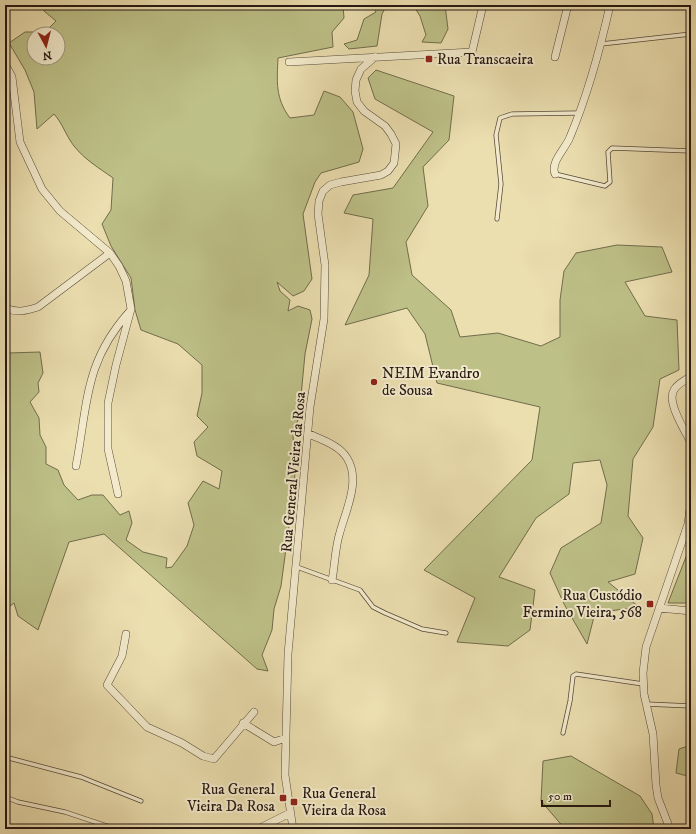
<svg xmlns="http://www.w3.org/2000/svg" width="696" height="834" font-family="'IM FELL DW Pica',serif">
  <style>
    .green { fill: #bdc087; stroke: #716c4c; fill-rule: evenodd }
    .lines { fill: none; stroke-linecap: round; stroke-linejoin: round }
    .lane-casing { stroke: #564939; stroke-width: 5 }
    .street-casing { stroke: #564939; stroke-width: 8 }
    .lane { stroke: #f2eacb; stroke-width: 3.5 }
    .street { stroke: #f2eacb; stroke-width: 7 }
    .poi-dot { fill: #8f2418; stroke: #f2eacb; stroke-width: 1.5 }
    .labels { text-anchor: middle; stroke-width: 4; stroke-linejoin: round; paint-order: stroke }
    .poi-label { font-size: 15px; fill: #251712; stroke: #f2eacb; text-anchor: start }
    .street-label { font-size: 15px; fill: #251712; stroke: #f2eacb }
  </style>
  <rect width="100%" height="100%" fill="#ebdeaf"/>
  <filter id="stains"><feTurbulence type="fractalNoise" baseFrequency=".005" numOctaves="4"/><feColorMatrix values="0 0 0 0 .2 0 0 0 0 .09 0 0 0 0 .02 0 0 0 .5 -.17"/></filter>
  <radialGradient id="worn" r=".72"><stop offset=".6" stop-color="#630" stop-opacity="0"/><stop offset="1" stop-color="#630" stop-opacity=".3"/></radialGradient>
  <path class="green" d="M44,5H343L344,18L332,32L333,47L278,58C277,81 275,98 290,118L314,115L324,91L340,97L353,112L363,149L359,162L321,173L315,182L303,214L312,279L304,291L293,296L277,282L280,291L290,300L288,311L298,306L310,310L312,319L305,354L299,417L293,434L295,481L281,586L274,609L272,630L262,655L268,671L257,669L104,534L69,542L38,630L18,616L14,603L5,610V369L8,353L40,352L43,373L38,383L39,392L30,402L39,418L40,435L46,447V464L58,470L64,485L78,500L92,495H103L120,515L129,511L132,523L126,540L143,552L167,558L166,568L172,567L187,546L194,525L188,503L203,481L219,489L222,471L197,456L194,442L208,427L197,416L202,393V365L178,344L141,330L135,310L131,278L111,246L102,224L111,210L113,178C99,168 84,159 74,146C66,136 63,124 54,114L37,129L34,92L25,70L9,43L25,32H45L56,21L44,11ZM34,34H58V58H34Z
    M373,5H387L382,14L377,46L349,49L344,44L357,40L364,19L376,12Z
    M413,5H445L448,29L441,43L422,42L426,35L420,16Z
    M376,70L454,96L449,140L423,167L428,206L406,242L412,275L451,310L460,337L498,333L541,346L560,337V300L564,271L576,253L617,245L662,247L672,272L625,282L645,316L677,320L679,370L660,379L653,427L633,459L628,516L643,538L635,574L608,582L639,607L595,613L587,644L564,604L550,573L561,548L601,523L607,485L600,460L573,463L569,494L536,518L499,577L535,590L530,630L508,646L457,642L475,598L424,570L532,460L540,407L437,383L425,334L407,308L345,325L369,275L373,219L344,213L353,195L393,188L433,132L375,99L368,78Z
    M691,544V599L689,603H668Z
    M691,745V777L676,773L679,749Z
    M571,756L640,796L652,814L654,829H565L541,801L543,761Z"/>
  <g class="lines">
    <g class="lane-casing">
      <path id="lane" d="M601,44L691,34
        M555,174L605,186L610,182L608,152L612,148L691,151
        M497,219L501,184L496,135L500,118L512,114L579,113
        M297,567L360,590L373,607L385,613L422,629L446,633
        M646,704L691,706
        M563,733L570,701L573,676L576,674L643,684
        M5,757L81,777L141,801
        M5,797L18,802L65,812L116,829"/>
    </g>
    <g class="street-casing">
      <path id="street" d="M555,57L568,5
        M289,62L472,52L483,5
        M5,64L12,77L20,142L42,189L60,211L110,253L119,266L126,281L131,309L116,365L108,403V449L118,494
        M555,174C550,162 566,148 570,137C588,94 600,50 610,5
        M5,308C17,313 26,311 38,307L110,253
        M691,376C686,380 677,384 674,390C666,402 686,432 691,443
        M309,434C322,440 339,445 347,458C361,480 346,510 340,532C335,547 335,565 332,580
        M76,466C88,403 84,362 130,311
        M659,608L691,611
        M126,634L122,656L107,685L147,727L182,743L203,756L214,759L254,712
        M243,723L274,742L286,738
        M258,829L290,813
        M293,829L285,775L288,654L310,407L324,319L325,265L318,214L319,201L323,191L330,185L341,182L381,175L388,171L394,163L396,144L391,134L385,126L364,111L357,102L355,91L356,80L361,69L375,57
        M670,829L658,798L656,785L653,734L644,694L643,673L646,647L688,524L691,501"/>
    </g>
    <use href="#lane" class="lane"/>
    <use href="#street" class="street"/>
  </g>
  <g class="poi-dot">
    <rect x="425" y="55" width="8" height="8" rx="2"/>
    <circle cx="374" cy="382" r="4"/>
    <rect x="646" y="600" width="8" height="8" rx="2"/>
    <rect x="279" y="794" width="8" height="8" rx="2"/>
    <rect x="290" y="798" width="8" height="8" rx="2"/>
  </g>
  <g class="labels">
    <g class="poi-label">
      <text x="437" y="64">Rua Transcaeira</text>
      <text x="382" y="378">NEIM Evandro<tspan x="382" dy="17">de Sousa</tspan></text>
      <text x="642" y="600" text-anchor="end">Rua Custódio<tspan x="642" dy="17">Fermino Vieira, 568</tspan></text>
      <text x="275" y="794" text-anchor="end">Rua General<tspan x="275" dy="17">Vieira Da Rosa</tspan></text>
      <text x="302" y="798">Rua General<tspan x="302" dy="17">Vieira da Rosa</tspan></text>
    </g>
    <g class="street-label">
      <text transform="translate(293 472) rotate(-85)" y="5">Rua General Vieira da Rosa</text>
    </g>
  </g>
  <rect width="696" height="834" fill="none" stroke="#ebdeaf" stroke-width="20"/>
  <rect x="6" y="6" width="684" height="822" fill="none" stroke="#251712" stroke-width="2"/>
  <rect x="10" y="10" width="676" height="814" fill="none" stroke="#251712"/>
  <g transform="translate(46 46) rotate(173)"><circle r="19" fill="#f2eacb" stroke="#a09681"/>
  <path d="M0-3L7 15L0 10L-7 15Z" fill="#8f2418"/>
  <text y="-6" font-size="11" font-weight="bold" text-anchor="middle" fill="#251712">N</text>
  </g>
  <path d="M542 800v6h68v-6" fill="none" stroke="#251712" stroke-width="2"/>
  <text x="548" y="800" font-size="12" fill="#251712" stroke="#f2eacb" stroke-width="3" paint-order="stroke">50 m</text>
  <rect width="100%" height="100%" filter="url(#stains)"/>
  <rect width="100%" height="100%" fill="url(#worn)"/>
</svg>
